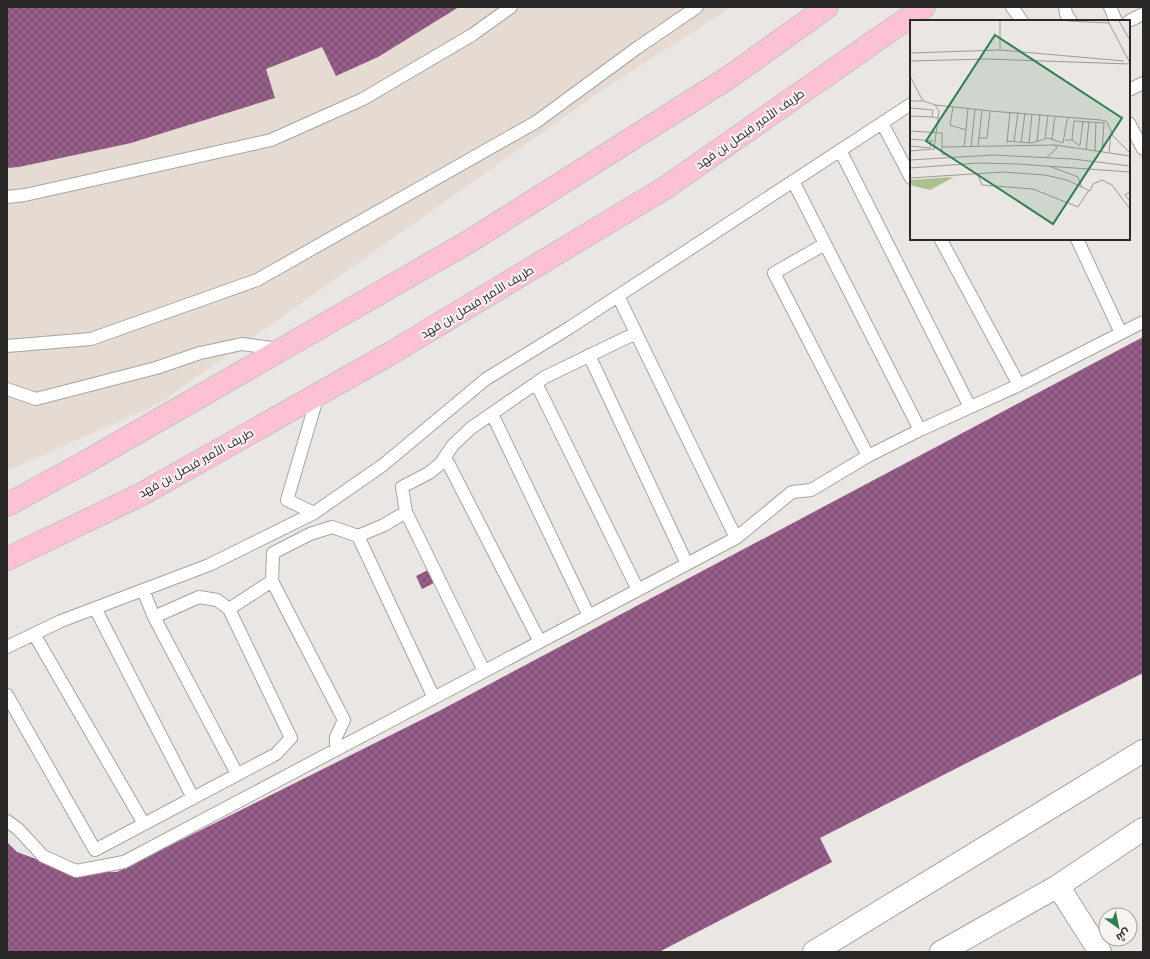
<svg xmlns="http://www.w3.org/2000/svg" width="1150" height="959" font-family="Figtree,Cairo,sans-serif">
  <style>
    .built { fill: #e6dbd3 }
    .building { fill: url(#building-cross-hatch) }
    .lines { fill: none; stroke-linecap: round; stroke-linejoin: round }
    .service-casing { stroke: #a7a39f; stroke-width: 14 }
    .minor-casing { stroke: #a7a39f; stroke-width: 24 }
    .primary-casing { stroke: #c3c3c3; stroke-width: 24 }
    .service { stroke: #fff; stroke-width: 12 }
    .minor { stroke: #fff; stroke-width: 22 }
    .primary { stroke: #fcc1d3; stroke-width: 22 }
    .labels { text-anchor: middle; stroke-width: 4; stroke-linejoin: round; paint-order: stroke }
    .street-label { font-size: 12px; fill: #2a2827; stroke: #f7f3f0 }
    .inset-road { fill: none; stroke: #9d9a98; stroke-width: 1 }
    .view { fill: #307f4f; fill-opacity: 0.15; stroke: #307f4f; stroke-width: 2 }
    .inset-edge { fill: none; stroke: #2a2827; stroke-width: 2 }
  </style>
  <defs>
    <pattern id="building-cross-hatch" width="8" height="8" patternUnits="userSpaceOnUse"><rect width="8" height="8" fill="#8c537e"/><path d="M0 0l8 8M0 8l8-8" fill="none" stroke="#996e8e"/></pattern>
  </defs>
  <rect width="100%" height="100%" fill="#eae6e3"/>
  <path class="built" d="M7,7H731L597,94L160,403L7,471Z"/>
  <path class="building" d="M7,7H459L378,57L336,76L322,47L266,69L275,98L131,143L19,167L7,168Z
    M1143,337V673L820,838L832,862L659,952H7V842L17,852L69,871L117,872L439,711Z
    M428,570L434,583L422,589L416,576Z"/>
  <g class="lines">
    <g class="service-casing">
      <path id="service" d="M1012,7L1022,21
        M1065,7L1066,14L1071,21
        M1110,7L1116,21
        M1129,21L1143,14
        M1129,90L1143,83
        M882,123L911,178
        M1129,123L1143,149
        M840,150L970,407
        M793,181L920,430L1019,385L1143,322
        M7,197L25,195L271,140L363,99L472,35L511,7
        M1077,239L1121,333
        M941,240L1019,385
        M825,244L774,273L868,456L920,430
        M618,296L736,538
        M7,346L91,339L257,280L536,122L637,48L697,7
        M589,355L687,564
        M536,383L638,590
        M7,389L36,399L156,368L200,353L242,344L279,349
        M492,414L589,616
        M445,457L540,642
        M406,512L484,671
        M314,513L287,500L318,395
        M358,536L434,698
        M143,590L154,617L199,597L217,600L229,609L272,581
        M95,608L193,798
        M154,617L237,774
        M34,634L144,824
        M7,647L61,621L209,565L314,513L383,465L486,379L569,328L911,104
        M7,695L95,850L276,754L291,738L229,609
        M336,750V737L344,720L272,581L273,553L310,534L332,527L358,536L384,525L406,512L402,487L429,473L440,464L453,445L471,428L545,377L636,333
        M7,821L18,829L43,856L76,871L124,862L736,538L792,492L811,490L868,456"/>
    </g>
    <g class="minor-casing">
      <path id="minor" d="M814,952L1143,751
        M941,952L1058,886
        M1100,952L1058,886L1143,829"/>
    </g>
    <g class="primary-casing">
      <path id="primary" d="M7,505L84,463L470,241L728,78L827,7
        M7,559L142,494L393,352L665,188L924,7"/>
    </g>
    <use href="#service" class="service"/>
    <use href="#minor" class="minor"/>
    <use href="#primary" class="primary"/>
  </g>
  <g class="labels">
    <g class="street-label">
      <text transform="translate(750 129) rotate(-35)" y="4">طريف الأمير فيصل بن فهد</text>
      <text transform="translate(477 302) rotate(-31)" y="4">طريف الأمير فيصل بن فهد</text>
      <text transform="translate(196 463) rotate(-29)" y="4">طريف الأمير فيصل بن فهد</text>
    </g>
  </g>
  <g transform="translate(910 20)">
    <rect width="220" height="220" fill="#eae6e3"/>
    <path d="M44,157L20,170L0,165V160Z" fill="#aebf8e"/>
    <path class="inset-road" d="M158,1L199,3M198,1L220,43M209,1L220,20M90,30L214,41M0,33L90,30V1M0,41L76,39L220,44M0,56L13,81M0,81H14L25,85L29,91L24,129L0,131M25,85L72,90L68,127M43,87L40,105L56,110L54,127M0,88L23,90L22,97L28,98M80,91L191,100L197,102L203,116L220,133M0,96L22,97M56,110L58,88M0,111L32,113V134L40,136M69,118H77L80,91L72,90M135,118L138,95M0,119L23,121M142,119L145,96M155,120H162L170,126M162,120L164,101L194,103L192,132M97,121L122,123L138,118L153,123L157,100L160,97M127,121L130,94M104,122L108,92M97,123L100,92M111,123L115,93M119,123L122,94M170,125L173,101M0,126L20,128L21,121M32,127L145,125L220,136M61,127L65,89M176,130L179,102M185,131L186,102M199,133L201,113M136,138L147,128L145,125M0,140L83,135L163,139L220,146M139,146L168,157L172,168M0,148L68,143L108,144L220,152M67,153L72,165L123,169L168,187L179,170M0,158L93,152L135,155L157,160L180,171L183,164L192,160L202,165L220,189M220,172L215,175L220,181"/>
    <path class="view" d="M85,15L212,98L143,204L16,121Z"/>
    <rect width="220" height="220" class="inset-edge"/>
  </g>
  <rect width="1150" height="959" fill="none" stroke="#2a2827" stroke-width="16"/>
  <g transform="translate(1118 927) rotate(147)"><circle r="19" fill="#f7f3f0" stroke="#a5a2a0"/>
  <path d="M0-3L7 15L0 10L-7 15Z" fill="#307f4f"/>
  <text y="-6" font-size="11" font-weight="bold" text-anchor="middle" fill="#2a2827">ش</text>
  </g>
</svg>
